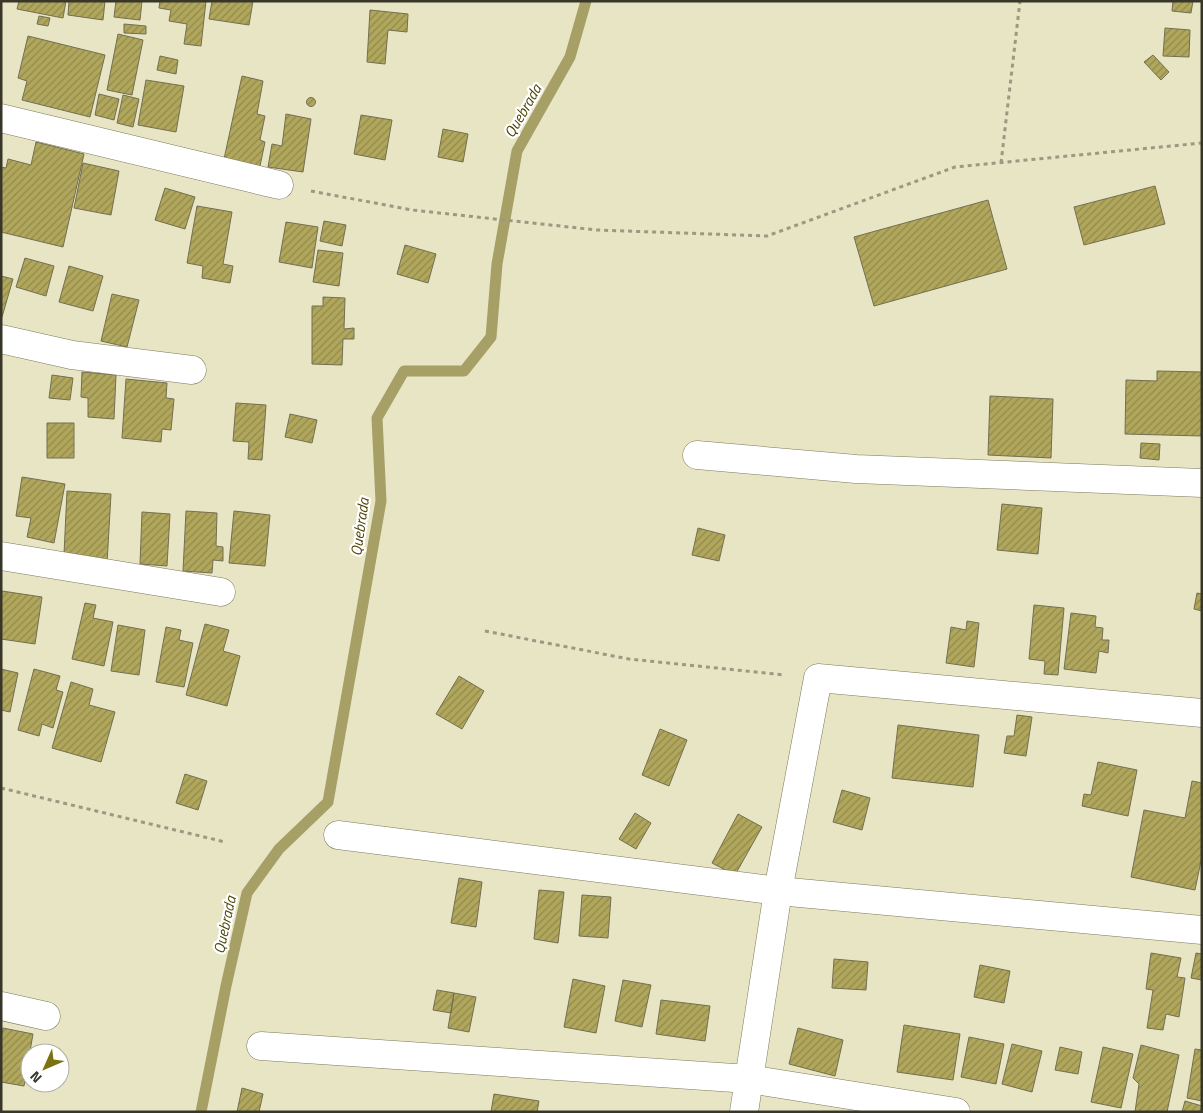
<svg xmlns="http://www.w3.org/2000/svg" width="1203" height="1113" font-family="'Titillium Web',sans-serif">
  <style>
    .lines { fill: none; stroke-linecap: round; stroke-linejoin: round }
    .stream { stroke: #a69f66; stroke-width: 11 }
    .building { fill: url(#building-hatch); stroke: #726f52 }
    .minor-casing { stroke: #7c795b; stroke-width: 29 }
    .path { stroke: #9b9981; stroke-width: 3; stroke-dasharray: 4 4; stroke-linecap: butt }
    .minor { stroke: #fff; stroke-width: 28 }
    .labels { text-anchor: middle; stroke-width: 4.5; stroke-linejoin: round; paint-order: stroke }
    .water-label { font-size: 15px; font-style: italic; fill: #4c4507; stroke: #fff }
  </style>
  <defs>
    <pattern id="building-hatch" width="6" height="6" patternUnits="userSpaceOnUse" patternTransform="scale(1.25)"><rect width="6" height="6" fill="#b1a75c"/><path d="M-1 1l2-2M0 6l6-6M5 7l2-2" fill="none" stroke="#91894c"/></pattern>
  </defs>
  <rect width="100%" height="100%" fill="#e8e5c5"/>
  <g class="lines">
    <path class="stream" d="M201,1112L226,986L247,893L279,849L328,802L381,501L377,418L404,371H464L491,337L497,264L517,151L570,57L586,1"/>
  </g>
  <path class="building" d="M19,1H66L63,18L17,9Z
    M69,1H105L103,20L68,15Z
    M116,1H142L140,20L114,17Z
    M160,1H206L201,46L184,44L187,24L169,21L171,10L159,8Z
    M212,1H253L249,25L209,19Z
    M1173,1H1193L1191,13L1172,11Z
    M370,10L408,14L407,32L388,30L385,64L367,62Z
    M39,16L50,18L48,26L37,24Z
    M124,24L146,26V34L124,33Z
    M1165,28L1190,30L1189,57L1163,56Z
    M118,34L143,40L132,95L107,90Z
    M28,36L105,55L90,117L22,100L27,81L18,78Z
    M1153,55L1169,72L1161,80L1144,62Z
    M160,56L178,60L176,74L157,70Z
    M242,76L263,81L257,114L265,116L260,140L265,142L260,166L224,159Z
    M146,80L184,86L176,132L138,125Z
    M99,94L119,99L114,120L95,115Z
    M123,95L139,99L133,127L117,123Z
    M306.5 102a4.5 4.5 0 1 1 9 0a4.5 4.5 0 1 1-9 0Z
    M286,114L311,119L303,172L268,167L272,144L282,146Z
    M361,115L392,120L385,160L354,154Z
    M443,129L468,134L463,162L438,157Z
    M36,142L84,154L63,247L1,232V167L6,168L8,159L31,165Z
    M83,163L119,171L111,215L74,208Z
    M1155,186L1165,224L1084,245L1074,207Z
    M165,188L195,197L185,229L155,220Z
    M988,200L1007,269L874,306L854,237Z
    M197,206L232,212L223,264L233,266L230,283L202,278L203,266L187,263Z
    M324,221L346,225L342,246L320,241Z
    M286,222L318,227L312,268L279,262Z
    M405,245L436,254L428,283L397,274Z
    M318,250L343,253L339,286L313,282Z
    M25,258L54,266L46,296L16,287Z
    M69,266L103,276L93,311L59,302Z
    M1,276L13,279L2,317H1Z
    M112,294L139,300L127,347L101,341Z
    M323,297L345,298L344,329L354,328V339H343L342,365L312,364V306H323Z
    M1157,371L1202,372V436L1125,434L1126,380L1157,381Z
    M82,372L116,375L114,419L88,417V398L81,397Z
    M52,375L73,378L70,400L49,398Z
    M126,379L167,383L166,398L174,399L171,430L162,429L161,442L122,438Z
    M990,396L1053,399L1051,458L988,455Z
    M236,403L266,405L262,460L248,459L249,442L233,441Z
    M290,414L317,420L312,443L285,437Z
    M47,423H74V458H47Z
    M1141,443L1160,444L1159,460L1140,458Z
    M22,477L65,484L54,543L27,537L31,518L16,516Z
    M67,491L111,494L107,564L64,554Z
    M1002,504L1042,508L1038,554L997,550Z
    M186,511L217,513L216,546L223,547V561L213,560L212,573L183,571Z
    M234,511L270,515L265,566L229,563Z
    M142,512L170,514L167,566L140,564Z
    M698,528L725,535L719,561L692,555Z
    M2,591L42,597L35,644L1,639V598Z
    M1197,593L1202,594V611L1194,609Z
    M85,603L96,605L93,618L113,622L104,666L72,659Z
    M1034,605L1064,608L1058,675L1044,674L1045,661L1029,659Z
    M1071,613L1096,616L1095,627L1103,628L1102,640H1109L1108,653L1099,651L1096,673L1064,669Z
    M967,621L979,623L974,667L946,663L951,627L966,630Z
    M205,624L229,630L223,651L240,656L227,706L186,695Z
    M118,625L145,630L139,675L111,671Z
    M166,627L181,630L179,640L193,643L184,687L156,682Z
    M1,669L18,673L10,712L1,710Z
    M34,669L60,676L56,690L63,692L53,728L42,724L39,736L18,730Z
    M459,676L484,691L462,729L436,714Z
    M71,682L93,689L89,705L115,712L101,762L52,748Z
    M1017,715L1032,717L1026,756L1004,753L1007,736H1014Z
    M898,725L979,735L973,787L892,778Z
    M660,729L687,740L669,786L642,775Z
    M1098,762L1137,770L1128,816L1082,806L1084,794L1091,795Z
    M185,774L207,781L198,810L176,803Z
    M1192,781L1202,783V856L1195,890L1131,877L1144,810L1185,818Z
    M842,790L870,798L862,830L833,822Z
    M635,813L651,823L636,849L619,839Z
    M738,814L762,827L735,875L712,863Z
    M459,878L482,882L476,927L451,923Z
    M539,890L564,892L558,943L534,939Z
    M582,895L611,897L608,938L579,936Z
    M1151,953L1181,958L1177,977L1185,978L1179,1017L1166,1014L1163,1030L1147,1028L1153,990L1146,989Z
    M1196,953L1202,954V980L1191,978Z
    M834,959L868,962L866,990L832,988Z
    M980,965L1010,971L1004,1003L974,997Z
    M573,979L605,986L596,1033L564,1027Z
    M623,980L651,985L642,1027L615,1021Z
    M437,990L454,993L451,1013L433,1010Z
    M454,993L476,997L469,1032L448,1028Z
    M661,1000L710,1006L705,1041L656,1034Z
    M904,1025L960,1034L953,1080L897,1072Z
    M3,1028L33,1034L24,1086L1,1082V1039Z
    M798,1028L843,1040L835,1076L789,1064Z
    M969,1037L1004,1044L996,1084L961,1077Z
    M1012,1044L1042,1051L1032,1092L1002,1084Z
    M1141,1045L1179,1055L1167,1112H1135L1139,1084L1133,1078Z
    M1060,1047L1082,1052L1078,1074L1055,1070Z
    M1103,1047L1133,1054L1121,1108L1091,1102Z
    M1195,1049L1202,1050V1101L1187,1098Z
    M242,1088L263,1094L259,1112H237Z
    M494,1094L539,1101L537,1112H491Z
    M1185,1101L1202,1106V1112H1182Z"/>
  <g class="lines">
    <g class="minor-casing">
      <path id="minor" d="M1,118L279,185
        M1,339L72,355L192,370
        M697,455L856,469L1202,483
        M1,556L221,592
        M338,835L778,891L1202,930
        M1,1006L46,1016
        M261,1046L749,1079L956,1112
        M744,1112L778,891L818,678L1202,713"/>
    </g>
    <path class="path" d="M1001,163L1020,1
      M311,191L412,210L597,230L767,236L955,167L1202,143
      M485,631L629,659L785,675
      M1,788L225,842"/>
    <use href="#minor" class="minor"/>
  </g>
  <g class="labels">
    <g class="water-label">
      <text transform="translate(523 111) rotate(-60)" y="5">Quebrada</text>
      <text transform="translate(360 527) rotate(-82)" y="5">Quebrada</text>
      <text transform="translate(225 925) rotate(-78)" y="5">Quebrada</text>
    </g>
  </g>
  <rect width="1203" height="1113" fill="none" stroke="#373629" stroke-width="5"/>
  <g transform="translate(45 1068) rotate(225)"><circle r="24" fill="#ffffff" stroke="#afafa9"/>
  <path d="M0-4L9 19L0 12L-9 19Z" fill="#7c7111"/>
  <text y="-8" font-size="14" font-weight="bold" text-anchor="middle" fill="#373629">N</text>
  </g>
</svg>
